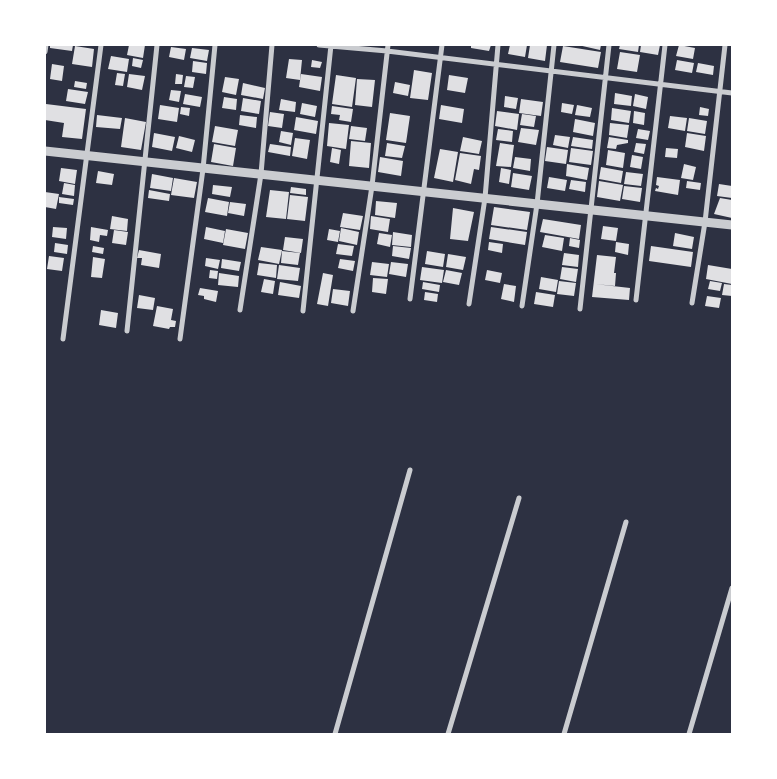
<svg xmlns="http://www.w3.org/2000/svg" width="777" height="779" font-family="'Sofia Sans Condensed',sans-serif">
  <style>
    .building { fill: #e0e0e3 }
    .lines { fill: none; stroke-linecap: round; stroke-linejoin: round }
    .minor { stroke: #caccd0; stroke-width: 5 }
    .tertiary { stroke: #caccd0; stroke-width: 9 }
  </style>
  <rect width="100%" height="100%" fill="#2d3142"/>
  <path class="building" d="M50,45H73L72,51L50,48Z
    M129,45H145L143,58L127,55Z
    M471,45H491L489,51L471,48Z
    M510,45H527L525,57L508,54Z
    M530,45H547L545,61L528,58Z
    M578,45H601L600,50Z
    M620,45H639L638,52L619,49Z
    M641,45H660L658,55L640,52Z
    M679,45L695,48L693,59L676,56Z
    M75,46L94,49L92,67L72,64Z
    M563,46L601,52L598,68L560,62Z
    M171,47L186,49L184,60L169,57Z
    M192,48L209,50L207,61L190,58Z
    M620,52L640,55L637,72L617,69Z
    M111,56L129,59L127,72L108,69Z
    M133,58L143,60L141,68L132,66Z
    M289,59L302,60L300,80L286,78Z
    M312,60L322,62L320,68L311,67Z
    M677,60L694,63L692,73L675,70Z
    M193,61L207,63L206,74L192,72Z
    M698,63L714,66L713,75L696,72Z
    M52,64L64,66L62,81L50,79Z
    M414,70L432,73L428,100L410,98Z
    M117,73L125,74L123,86L115,85Z
    M129,74L145,76L142,90L127,87Z
    M176,74L183,75L182,84H175Z
    M301,74L322,77L320,91L299,87Z
    M336,75L356,78L352,107L332,104Z
    M449,75L468,78L465,93L447,90Z
    M186,76L195,77L193,88L184,87Z
    M225,77L239,79L236,95L222,92Z
    M357,79L375,80L372,107L355,105Z
    M75,81L87,83L86,89L74,87Z
    M395,82L410,85L408,96L393,93Z
    M243,83L265,88L263,99L241,95Z
    M68,89L88,92L85,104L66,101Z
    M171,90L181,91L179,102L169,100Z
    M615,93L632,96L631,106L614,104Z
    M185,94L202,97L200,107L183,104Z
    M635,94L648,97L646,109L633,106Z
    M505,96L518,98L516,109L504,107Z
    M224,97L237,99L236,110L222,108Z
    M243,98L261,101L259,114L241,111Z
    M281,99L296,102L295,112L279,110Z
    M521,99L543,102L541,116L519,113Z
    M302,103L317,106L315,117L300,114Z
    M562,103L574,105L572,114L561,112Z
    M46,104L86,109L82,139L62,137L64,123L45,120Z
    M160,105L179,108L177,122L158,119Z
    M441,105L464,109L462,123L439,119Z
    M577,105L592,108L590,117L575,115Z
    M332,106L353,109L351,122L339,120L340,115L331,114Z
    M181,107L190,108L189,116L180,114Z
    M700,107L709,109L708,116L699,115Z
    M612,108L631,111L629,123L611,120Z
    M497,111L519,114L517,130L495,126Z
    M634,111L645,113L644,125L633,123Z
    M270,112L284,114L282,128L268,126Z
    M390,113L410,116L406,143L386,140Z
    M522,114L536,116L534,127L520,125Z
    M97,115L122,118L120,129L96,127Z
    M240,115L257,117L256,128L239,125Z
    M670,116L687,118L685,131L668,128Z
    M296,117L318,121L316,134L294,130Z
    M125,118L146,122L141,150L121,147Z
    M689,118L707,121L705,134L687,131Z
    M575,119L595,123L593,136L573,132Z
    M329,123L349,125L346,149L327,146Z
    M610,123L629,125L627,138L609,135Z
    M215,126L238,130L235,146L212,142Z
    M351,126L367,128L365,141L349,139Z
    M521,128L539,130L536,145L518,142Z
    M498,129L513,131L512,142L496,140Z
    M638,129L650,131L648,140L636,138Z
    M281,131L293,133L291,145L279,142Z
    M154,133L175,137L172,151L152,147Z
    M687,133L706,136L704,151L685,147Z
    M555,135L570,137L568,148L553,145Z
    M179,136L195,140L192,152L176,148Z
    M463,137L482,141L479,154L460,151Z
    M573,137L593,140L592,149L571,146Z
    M609,137L628,140V143L617,145L616,149L607,148Z
    M295,138L310,140L307,159L292,156Z
    M351,141L371,143L369,168L349,166Z
    M387,143L405,146L402,158L385,156Z
    M500,143L514,145L511,167L496,166Z
    M636,143L646,144L644,154L634,152Z
    M214,144L236,148L233,166L211,162Z
    M270,144L291,147L290,156L268,152Z
    M547,147L568,150L566,164L545,161Z
    M332,148L341,150L339,164L330,162Z
    M571,148L593,151L591,165L569,162Z
    M666,148L678,149L677,158L665,157Z
    M440,149L458,152L453,182L434,178Z
    M608,150L625,153L623,168L606,165Z
    M460,153L481,156L479,170L474,169L471,184L455,180Z
    M632,155L643,157L641,169L630,167Z
    M380,157L403,161L401,176L378,172Z
    M515,157L531,159L530,171L513,168Z
    M567,164L589,168L587,180L566,176Z
    M684,164L696,167L693,180L681,178Z
    M601,167L623,171L621,183L599,179Z
    M61,168L77,170L75,184L59,181Z
    M501,168L511,170L509,184L499,182Z
    M98,171L114,174L112,185L96,183Z
    M626,172L643,174L641,186L624,184Z
    M513,173L532,176L529,190L511,187Z
    M152,174L173,178L171,191L150,188Z
    M549,177L567,180L565,191L547,188Z
    M657,177L680,180L678,195L655,191L656,188L658,189L659,186L656,185Z
    M174,178L197,182L194,198L171,195Z
    M571,180L586,182L585,192L569,189Z
    M599,181L623,185L620,201L597,197Z
    M687,181L701,183L700,190L686,188Z
    M64,183L75,185L74,196L62,194Z
    M719,184L732,186V198L717,196Z
    M213,185L232,187L230,197L212,194Z
    M624,186L642,188L640,202L622,199Z
    M291,187L306,189V195L290,193Z
    M149,190L170,194L169,201L148,198Z
    M270,190L289,192L286,219L266,217Z
    M45,192L59,194L56,209L45,207Z
    M290,195L308,197L305,221L287,219Z
    M59,197L74,199L73,205L59,203Z
    M208,198L229,202L227,216L205,212Z
    M720,198L732,200V218L714,214Z
    M376,201L397,203L395,218L375,215Z
    M230,202L246,204L244,216L228,213Z
    M494,207L530,212L527,230L491,225Z
    M453,208L474,212L468,241L450,239Z
    M343,213L363,216L360,230L340,227Z
    M112,216L128,219L127,231L110,229Z
    M371,216L390,219L388,232L370,229Z
    M543,219L581,225L579,239L540,232Z
    M603,226L618,228L616,241L601,239Z
    M53,227L67,228L66,239L52,237Z
    M91,227L108,230L107,236L100,235L99,242L90,240Z
    M206,227L225,231L223,243L204,239Z
    M491,227L527,232L525,245L489,239Z
    M341,228L359,232L357,245L339,241Z
    M226,229L248,233L245,249L223,245Z
    M329,229L340,231L338,242L327,240Z
    M114,230L128,232L126,245L112,243Z
    M393,232L412,235L411,247L392,245Z
    M379,233L392,235L390,247L377,244Z
    M675,233L694,237L692,249L673,246Z
    M545,235L564,238L562,251L542,247Z
    M285,237L303,239L301,253L283,250Z
    M570,238L580,240L579,248L569,246Z
    M489,242L503,244L502,253L488,250Z
    M616,242L629,244L628,255L615,252Z
    M55,243L68,245L67,254L54,252Z
    M338,244L354,246L352,256L336,254Z
    M93,246L104,248L103,254L92,252Z
    M393,246L411,248L409,259L392,256Z
    M651,246L693,252L691,267L649,261Z
    M261,247L282,250L279,264L258,260Z
    M139,250L161,254L159,268L141,265L142,258H137Z
    M282,251L300,253L298,265L281,263Z
    M427,251L445,254L443,267L425,264Z
    M564,253L579,255L578,267L562,265Z
    M448,254L466,257L463,270L446,267Z
    M597,255L616,257L614,273H616L615,286L595,284L630,288L629,300L592,297Z
    M49,256L64,258L62,271L47,269Z
    M93,257L105,259L102,278L91,277Z
    M206,258L220,260L218,269L205,266Z
    M222,259L241,262L239,271L221,268Z
    M340,259L355,261L353,271L338,268Z
    M372,262L389,264L387,277L370,275Z
    M391,262L408,264L406,277L389,274Z
    M259,263L277,265L276,278L257,275Z
    M279,265L300,268L298,281L277,279Z
    M708,265L732,269V284L706,279Z
    M422,267L444,270L442,283L420,280Z
    M562,267L578,269L576,282L560,279Z
    M210,270L218,271L217,279L209,278Z
    M446,270L462,273L459,285L443,282Z
    M487,270L502,273L500,283L485,280Z
    M219,273L239,276L238,287L218,285Z
    M323,273L333,275L328,306L317,304Z
    M541,277L558,280L556,292L539,289Z
    M373,278L388,279L386,294L372,292Z
    M264,279L275,281L273,294L261,292Z
    M559,281L576,283L574,296L557,294Z
    M710,281L722,283L720,291L708,289Z
    M280,282L301,286L299,298L278,295Z
    M423,282L440,285L439,292L422,289Z
    M504,284L516,286L514,302L501,299Z
    M724,284L732,285V296L722,295Z
    M200,288L218,291L216,302L204,299V296L198,295Z
    M333,289L350,291L348,306L331,303Z
    M425,292L438,294L437,302L424,300Z
    M536,292L555,295L553,307L534,304Z
    M139,295L155,298L153,310L137,308Z
    M707,296L721,298L719,308L705,306Z
    M157,306L173,309L171,320L176,321L175,327H170L169,329L153,326Z
    M101,310L118,313L116,328L99,325Z"/>
  <g class="lines">
    <path class="minor" d="M319,45L387,51L732,93
      M45,52L46,45
      M410,299L442,45
      M636,300L665,45
      M692,303L705,222L725,45
      M469,304L485,198L498,45
      M522,306L537,204L554,45
      M580,309L609,45
      M240,310L261,174L272,45
      M303,311L331,45
      M353,311L372,186L388,45
      M127,331L157,45
      M63,339L101,45
      M180,339L203,169L215,45
      M335,734L410,470
      M448,734L519,498
      M564,734L626,522
      M689,734L732,588"/>
    <path class="tertiary" d="M45,151L732,225"/>
  </g>
  <rect width="777" height="779" fill="none" stroke="#ffffff" stroke-width="92"/>
</svg>
